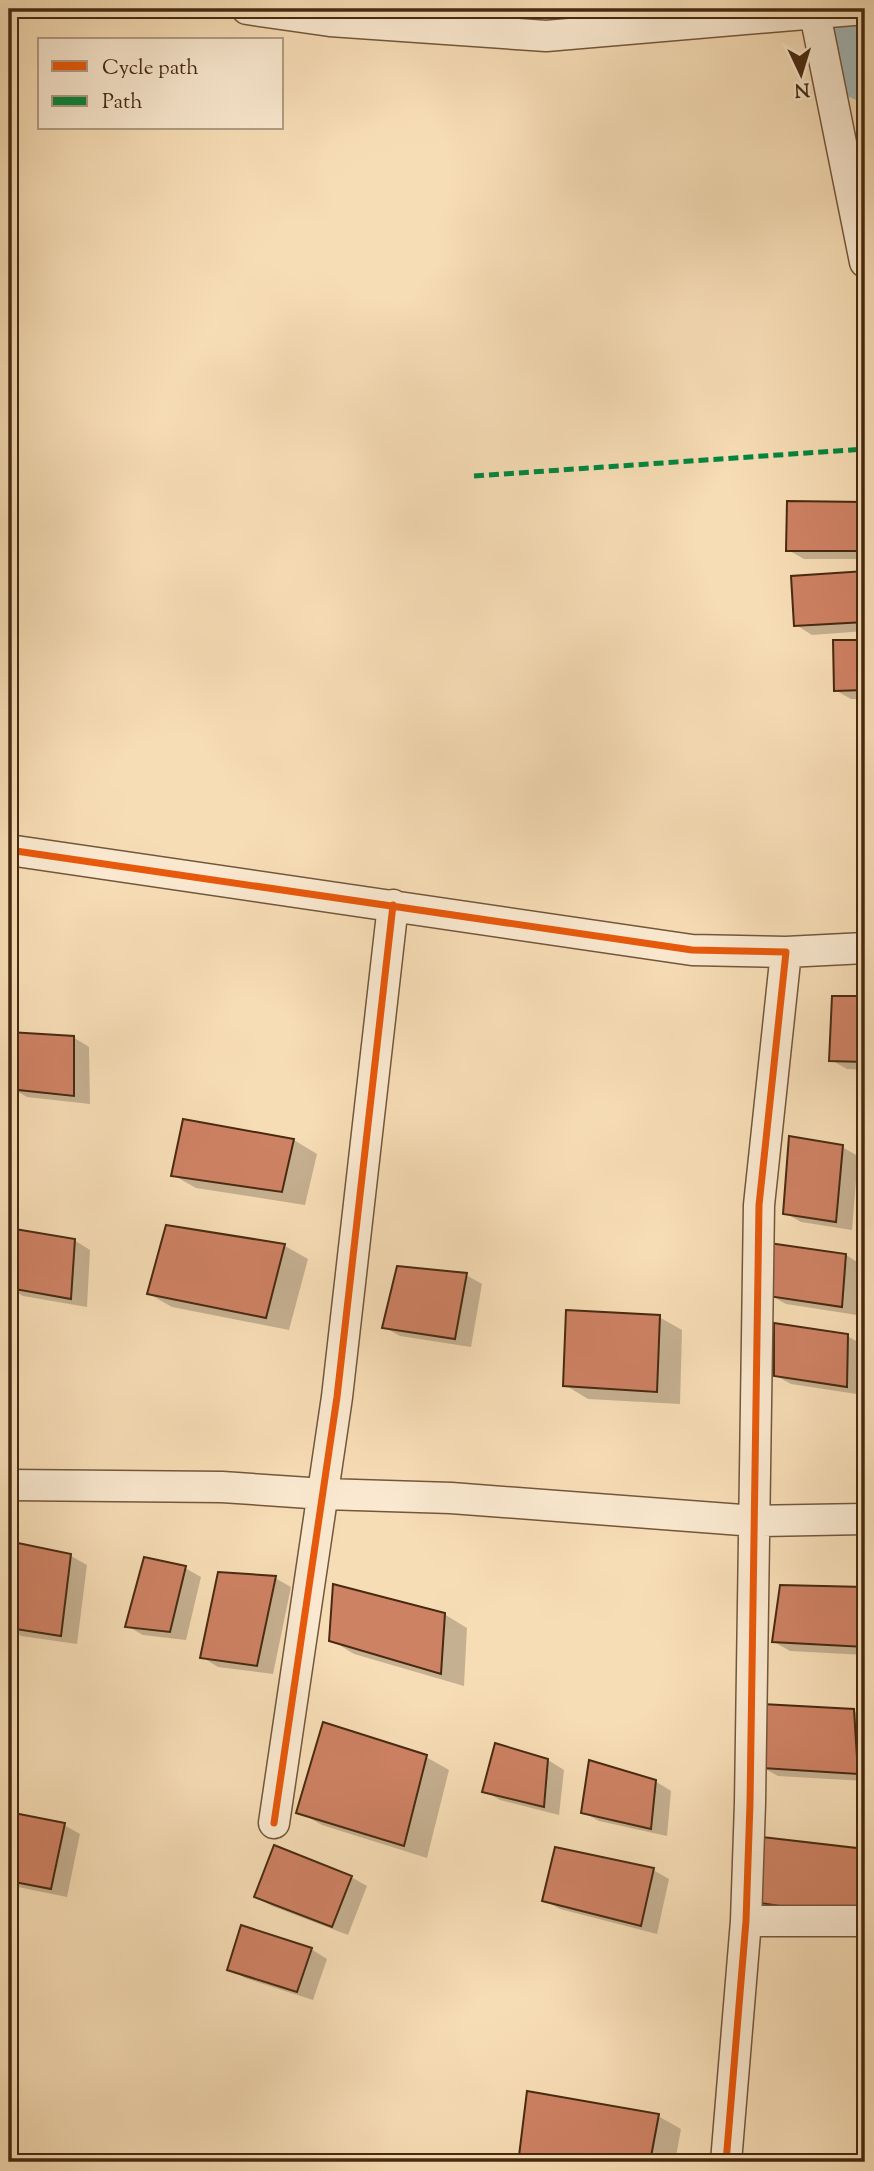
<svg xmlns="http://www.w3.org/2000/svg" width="874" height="2171" font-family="'Sorts Mill Goudy',serif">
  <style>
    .shadow { fill: #0003 }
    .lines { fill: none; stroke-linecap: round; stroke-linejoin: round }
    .river { stroke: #a4b8ba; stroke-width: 66 }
    .building { fill: #ce8264; stroke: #472a11; stroke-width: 2 }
    .minor-casing { stroke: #73573a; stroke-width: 33 }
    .minor { stroke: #fae9d0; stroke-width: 30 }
    .quiet { stroke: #00873e; stroke-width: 5; stroke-dasharray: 10 5; stroke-linecap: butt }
    .cycleway-casing { stroke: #fae9d0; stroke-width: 11 }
    .cycleway { stroke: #e8590c; stroke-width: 7 }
  </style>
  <rect width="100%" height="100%" fill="#f7ddb6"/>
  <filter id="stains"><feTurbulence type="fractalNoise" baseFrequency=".00286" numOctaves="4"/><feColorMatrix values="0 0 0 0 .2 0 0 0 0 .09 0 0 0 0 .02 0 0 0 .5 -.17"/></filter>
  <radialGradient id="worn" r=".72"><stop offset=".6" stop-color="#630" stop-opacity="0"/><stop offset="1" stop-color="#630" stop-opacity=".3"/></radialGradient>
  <path class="shadow" d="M788,503L865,504V559H804L788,550Z
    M865,573V631L812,635L796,625L792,577Z
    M865,641V699H851L835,690V642Z
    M865,997V1070L847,1069L831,1060L834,998Z
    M73,1037L89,1047L90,1104L27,1097L11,1088Z
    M294,1140L317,1154L305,1205L196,1188L173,1175Z
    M842,1147L858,1156L852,1230L801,1222L785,1213Z
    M167,1227L285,1246L308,1259L289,1330L172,1307L149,1294Z
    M9,1230L74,1240L90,1250L87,1307L23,1296L9,1288Z
    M846,1255L862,1265L857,1315L786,1304L770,1295Z
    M466,1275L482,1284L471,1347L400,1336L384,1327Z
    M659,1317L682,1330L680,1404L588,1399L565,1385Z
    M847,1336L864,1345L863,1395L791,1384L775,1375Z
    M15,1544L71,1556L87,1565L77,1644L21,1636L9,1629V1593Z
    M185,1568L201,1577L186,1640L143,1635L127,1626Z
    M275,1578L291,1587L273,1674L218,1667L202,1657Z
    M782,1587L865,1589V1655L790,1651L774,1642Z
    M444,1614L467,1628L464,1686L354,1654L331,1640Z
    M853,1711L865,1718V1781L778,1776L762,1767Z
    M426,1757L449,1770L427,1858L322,1825L299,1812Z
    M548,1760L564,1770L559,1815L500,1800L484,1791Z
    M655,1781L671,1791L667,1836L599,1821L583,1812Z
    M10,1814L64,1825L80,1834L67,1897L13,1886L9,1884Z
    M762,1839L865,1851V1928L779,1914L755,1901Z
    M653,1870L669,1879L657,1934L560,1909L544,1900Z
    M351,1877L367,1886L348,1935L272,1906L256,1897Z
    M311,1949L327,1959L313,2000L245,1978L229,1969Z
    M658,2116L681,2129L675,2162H533L521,2155Z"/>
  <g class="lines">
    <path class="river" d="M852,9L865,68"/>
  </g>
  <path class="building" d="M787,501L865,502V551H786Z
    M865,571V622L794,626L791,576Z
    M833,640H865V690L834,691Z
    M832,996H865V1062L829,1061Z
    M9,1032L74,1036V1096L9,1089Z
    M183,1119L294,1139L282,1192L171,1176Z
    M789,1136L843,1145L836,1222L783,1214Z
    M166,1225L285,1244L266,1318L147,1294Z
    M9,1228L75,1239L71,1299L9,1288Z
    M769,1243L846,1254L842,1307L768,1296Z
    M397,1266L467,1273L455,1339L382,1328Z
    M566,1310L660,1315L657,1392L563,1386Z
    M774,1323L848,1334L847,1387L774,1376Z
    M13,1542L71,1554L61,1636L9,1628V1578Z
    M144,1557L186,1566L170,1632L125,1627Z
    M218,1572L276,1576L257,1666L200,1658Z
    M333,1584L445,1613L441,1674L329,1641Z
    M780,1585L865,1587V1647L772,1642Z
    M760,1704L854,1709L858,1774L760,1768Z
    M323,1722L427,1755L404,1846L296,1813Z
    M495,1743L548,1759L544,1807L482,1792Z
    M589,1760L656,1780L651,1829L581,1813Z
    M9,1812L65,1823L51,1889L9,1881Z
    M761,1837L865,1849V1872L860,1918L754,1902Z
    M274,1845L352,1876L332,1927L254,1897Z
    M555,1847L654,1868L641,1926L542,1901Z
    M241,1925L312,1948L297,1992L227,1970Z
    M527,2091L659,2114L650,2162H552L519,2156Z"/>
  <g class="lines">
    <g class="minor-casing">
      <path id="minor" d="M247,9L330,21L546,36L865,9
        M814,9L865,262
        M9,850L692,950L786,952L759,1205L750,1803L746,1921L726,2162
        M786,952L865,948
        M9,1485L222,1487L324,1494L451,1498L755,1521L865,1519
        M274,1823L337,1397L393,905
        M746,1921H865"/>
    </g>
    <use href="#minor" class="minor"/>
    <path class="quiet" d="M474,476L865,449"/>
    <g class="cycleway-casing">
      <path id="cycleway" d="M9,850L692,950L786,952L759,1205L750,1803L746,1921L726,2162
        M274,1823L337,1397L393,905"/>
    </g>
    <use href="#cycleway" class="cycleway"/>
  </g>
  <rect width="874" height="2171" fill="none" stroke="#f7ddb6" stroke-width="35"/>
  <rect x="10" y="10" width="853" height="2150" fill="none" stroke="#472a11" stroke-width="3.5"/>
  <rect x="18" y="18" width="839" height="2136" fill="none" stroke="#472a11" stroke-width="2"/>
  <rect x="38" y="38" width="245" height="91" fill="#fae9d0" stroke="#b29d84" stroke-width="2"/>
  <rect x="52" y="61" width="35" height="10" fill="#e8590c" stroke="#b29d84" stroke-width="2"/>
  <text x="102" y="74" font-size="21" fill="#472a11">Cycle path</text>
  <rect x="52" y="96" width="35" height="10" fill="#00873e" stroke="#b29d84" stroke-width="2"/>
  <text x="102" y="108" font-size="21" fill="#472a11">Path</text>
  <g transform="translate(801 74) rotate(176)" stroke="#fae9d0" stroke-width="5" paint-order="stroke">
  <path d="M0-5L12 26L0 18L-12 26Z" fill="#472a11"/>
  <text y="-10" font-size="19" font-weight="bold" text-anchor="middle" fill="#472a11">N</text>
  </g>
  <rect width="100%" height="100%" filter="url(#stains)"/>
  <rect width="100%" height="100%" fill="url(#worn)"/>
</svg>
